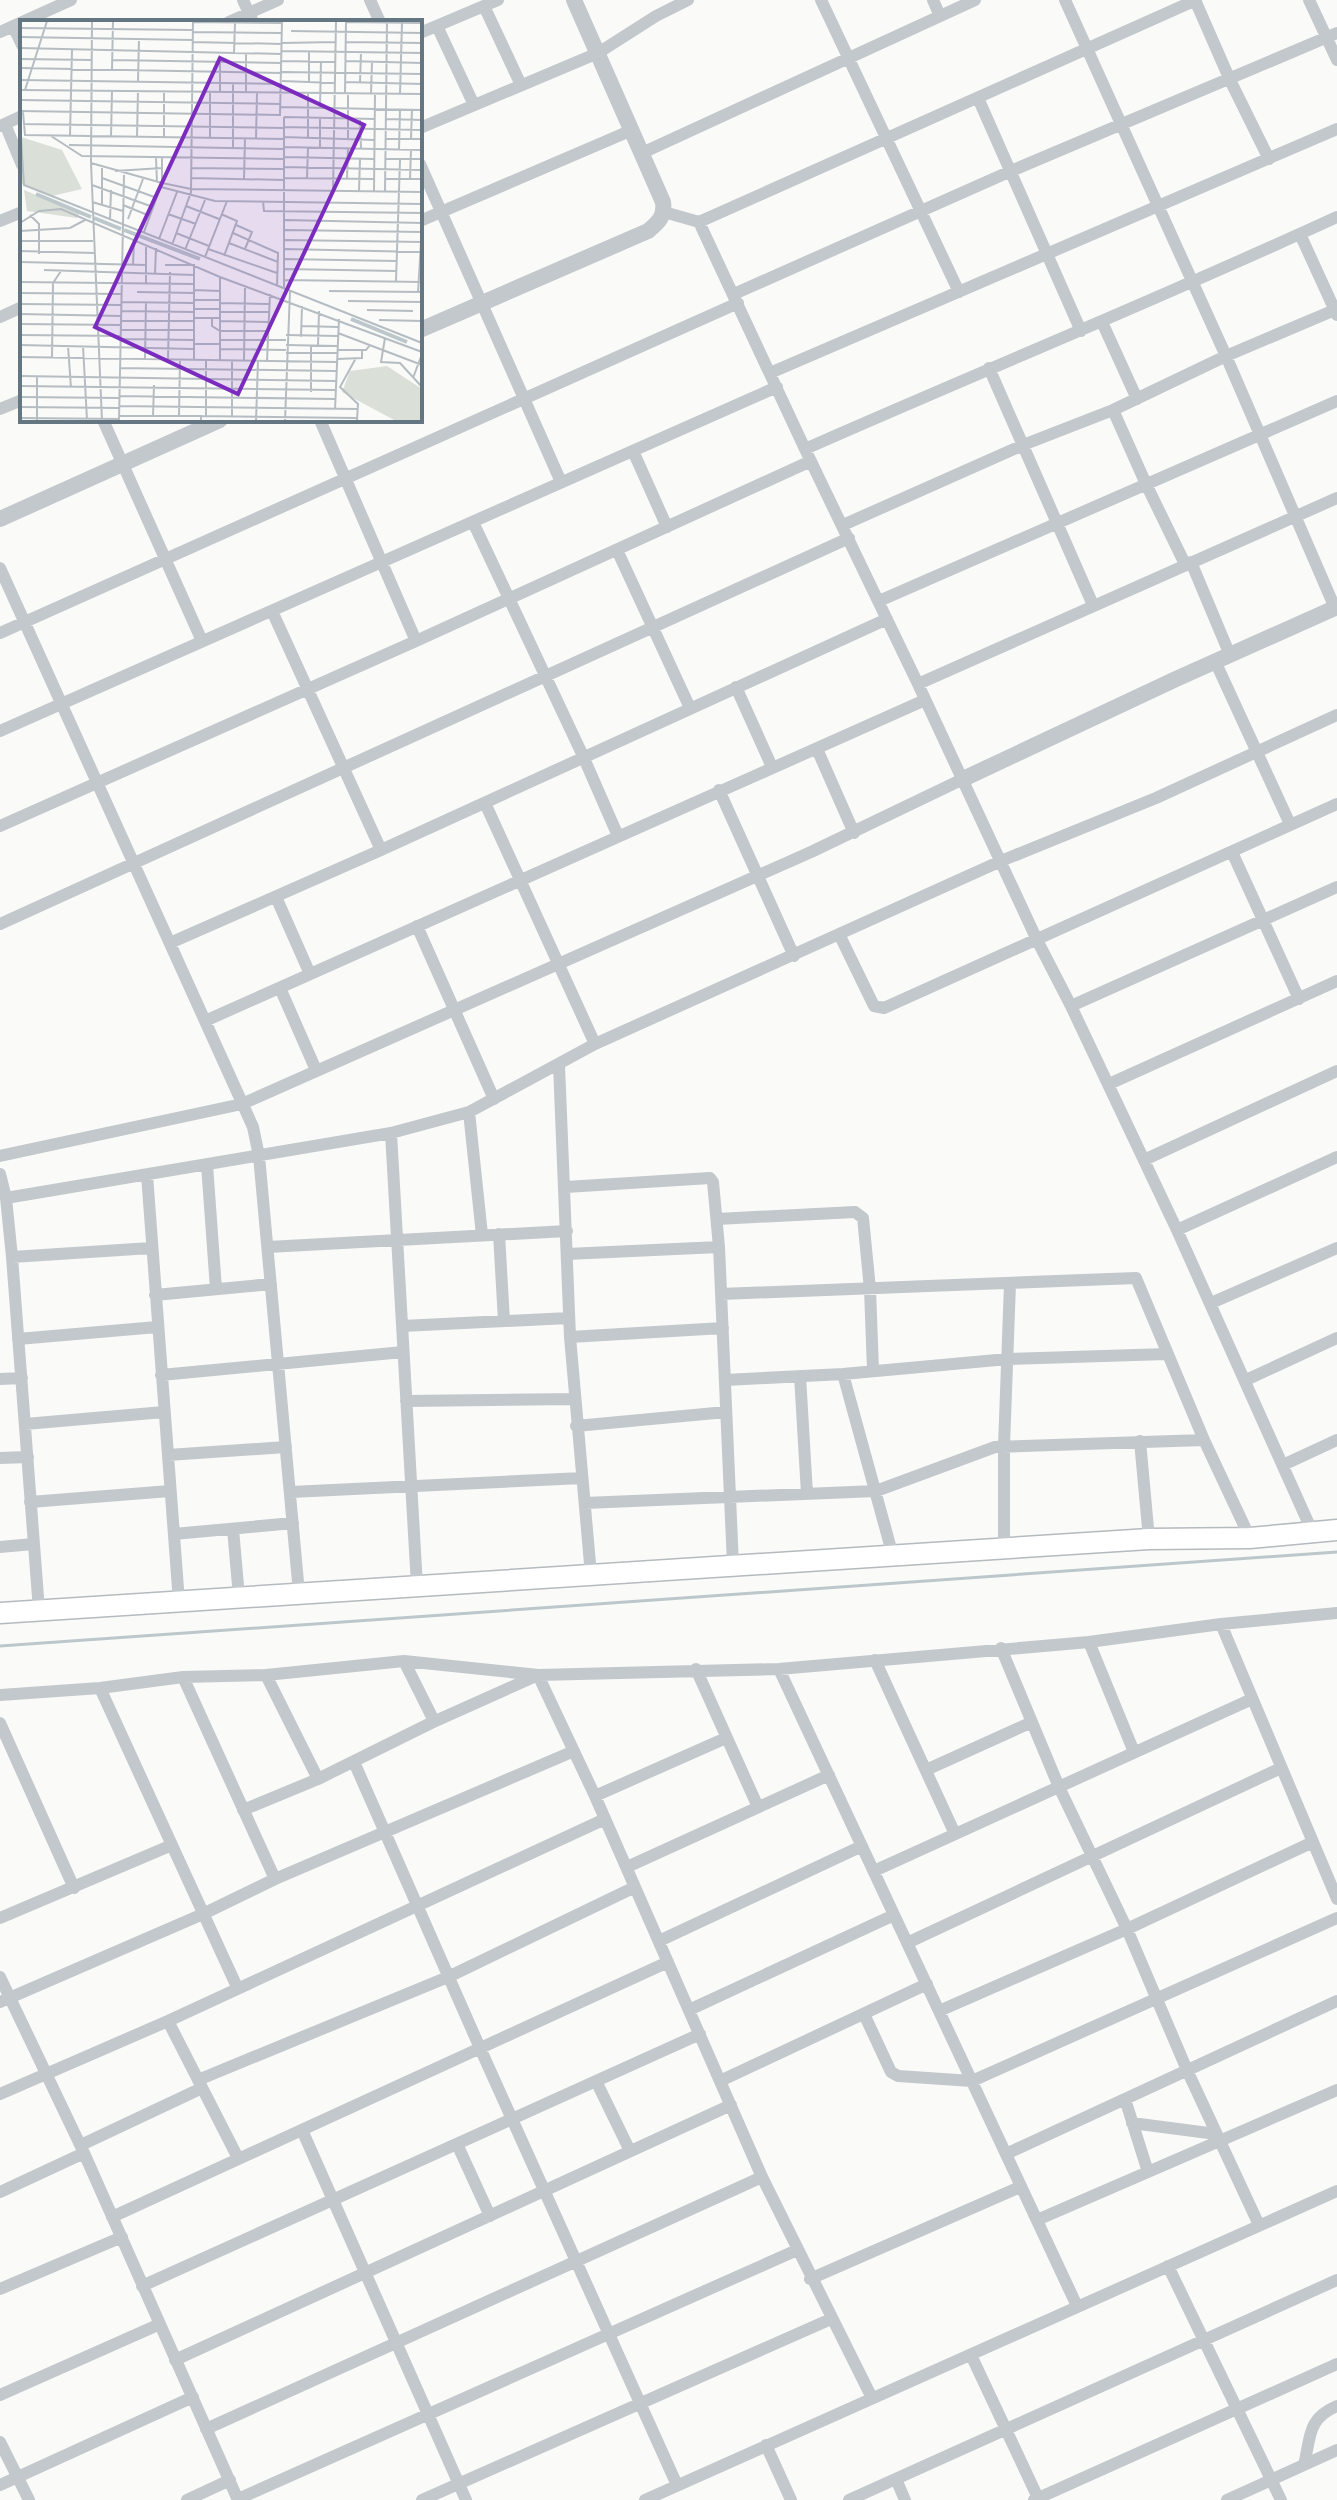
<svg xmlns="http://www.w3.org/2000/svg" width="1337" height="2500" font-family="'Source Sans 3',sans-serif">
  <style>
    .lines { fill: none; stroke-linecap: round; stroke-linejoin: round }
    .stream { stroke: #bbc7cb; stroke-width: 3 }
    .primary-casing { stroke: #b5babe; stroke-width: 23 }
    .minor { stroke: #c3c8cc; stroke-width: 12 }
    .tertiary { stroke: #c3c8cc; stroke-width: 16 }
    .primary { stroke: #fff; stroke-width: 20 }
    .inset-river { fill: none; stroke: #bbc7cb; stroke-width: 4 }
    .inset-road { fill: none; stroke: #b5bdc2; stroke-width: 2 }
    .view { fill: #7b2cbf; fill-opacity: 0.15; stroke: #7b2cbf; stroke-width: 4 }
    .inset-edge { fill: none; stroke: #657683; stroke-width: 4 }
  </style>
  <rect width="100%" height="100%" fill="#fafaf8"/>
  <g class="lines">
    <path class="stream" d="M0,1646L1337,1552"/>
    <g class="primary-casing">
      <path id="primary" d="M0,1613L1149,1539L1250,1538L1337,1530"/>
    </g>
    <path class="minor" d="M243,0L253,22
      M370,0L380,22
      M821,0L959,292
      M933,0L940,16
      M1065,0L1226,356L1335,608
      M1195,0L1230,80L1269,159
      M1309,0L1337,60
      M484,6L521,85
      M229,22L278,0
      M13,26L22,45
      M437,26L474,105
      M0,32L71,0
      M420,33L498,0
      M978,98L1081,331
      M5,124L22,165
      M0,126L22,116
      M420,128L598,53L656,16L688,0
      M642,153L975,0
      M420,164L561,482
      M664,212L699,222L805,449L918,684L1037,940L1071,1006L1177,1230L1312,1531
      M0,221L22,212
      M420,221L632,130
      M699,222L1196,0
      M1300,234L1337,315
      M734,294L1011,171L1337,33
      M0,317L22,307
      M1102,322L1137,399
      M989,368L1093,605
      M770,373L1337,129
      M0,409L22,400
      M1113,410L1146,484L1185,564
      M103,420L202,641
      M320,420L416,641
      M805,449C982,371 1161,298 1337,217
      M633,451L667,527
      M473,522L583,756L618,836
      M843,525L1023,445L1113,410L1226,356L1337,309
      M617,550L690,708
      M1191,562L1230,655
      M0,568L253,1127L259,1156L299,1593
      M879,601L1337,401
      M272,611L381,850
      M0,633L738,303
      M1215,661L1290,824
      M918,684L1337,498
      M736,687L772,767
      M0,731L777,387
      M817,749L854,833
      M719,790L794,956
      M485,803L595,1044
      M0,826L416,641L811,461
      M1232,852L1299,999
      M276,897L310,974
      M0,924L849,538
      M417,926L494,1099
      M840,936L874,1006L884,1008L1337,804
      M170,943L381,850L887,619
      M280,988L316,1070
      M1071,1006L1337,887
      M205,1021L925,700
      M559,1065L570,1337L591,1575
      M1109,1084L1337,981
      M469,1112L482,1235
      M391,1133L417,1586
      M0,1156L242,1104L811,852L961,780
      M1144,1160L1337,1071
      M207,1165L216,1289
      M0,1174L6,1198L12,1257L39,1610
      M147,1175L179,1602
      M566,1187L710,1178L713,1182L719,1247L733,1565
      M6,1198L391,1133L469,1112L595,1044L1001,861L1156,798L1337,715
      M717,1219L855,1212L863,1218L870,1289L873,1370
      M1177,1230L1337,1157
      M499,1234L504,1321
      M268,1247L567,1231
      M567,1254L719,1247
      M12,1257L151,1248
      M721,1294L1136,1278L1204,1440L1250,1538
      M155,1295L271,1284
      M1211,1303L1337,1248
      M402,1326L569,1318
      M570,1337L723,1328
      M18,1339L157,1327
      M843,1374L893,1556
      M161,1375L403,1352
      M800,1376L807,1494
      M0,1379L22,1378
      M725,1380L843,1374L1008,1359L1167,1354
      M1246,1380L1337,1338
      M406,1401L574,1399
      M25,1424L164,1412
      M576,1426L726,1412
      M1140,1441L1149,1539
      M168,1455L286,1447
      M0,1458L28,1457
      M1283,1465L1337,1440
      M291,1492L582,1478
      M30,1502L170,1491
      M585,1503L876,1491L995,1447L1204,1440
      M233,1529L239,1597
      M174,1534L293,1523
      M0,1547L33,1544
      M1004,1548V1446L1010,1284
      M1221,1624L1337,1899
      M1089,1642L1134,1752
      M1001,1648L1059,1787L1127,1929L1187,2070L1259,2225
      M875,1660L955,1834
      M404,1661L434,1721
      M696,1669L758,1807
      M779,1669L1077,2306
      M183,1677L275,1879
      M100,1688L237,1987
      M0,1695L100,1688L183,1677L266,1675L404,1661L538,1675L779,1669L1089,1642L1221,1624L1337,1613
      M0,1723L74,1888
      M354,1762L480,2048L677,2485
      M926,1770L1032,1722
      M318,1779L431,1723L538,1675L595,1796L762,2177L872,2398
      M595,1796L726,1738
      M243,1810L318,1779L266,1675
      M627,1867L829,1775
      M874,1871L1252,1699
      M0,1918L172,1845
      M659,1941L862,1846
      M907,1943L1281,1768
      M0,1977L84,2153L238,2500
      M0,2002L203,1914L275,1879L574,1751
      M689,2010L894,1915
      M939,2011L1127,1929L1313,1842
      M864,2014L891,2072L898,2076L972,2081L1337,1918
      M168,2021L238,2158
      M198,2080L448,1977L635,1887
      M720,2081L927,1984
      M597,2083L630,2151
      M0,2094L168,2021L605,1819
      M1125,2099L1148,2172
      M1132,2123L1216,2134
      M302,2130L466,2500
      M457,2144L490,2216
      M81,2145L202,2088
      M1006,2154L1337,2001
      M0,2192L84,2153
      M112,2217L668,1962
      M1037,2220L1337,2090
      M1168,2266L1281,2500
      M810,2279L1020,2187
      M142,2286L700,2034
      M0,2289L122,2237
      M971,2355L1039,2500
      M175,2360L731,2105
      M0,2395L160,2324
      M206,2429L762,2177
      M0,2442L29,2500
      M766,2445L791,2500
      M1304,2465C1311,2436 1307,2419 1337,2406
      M896,2479L905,2500
      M0,2485L193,2397
      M238,2499L797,2250
      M187,2500L230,2480
      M422,2500L831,2319
      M645,2500L1337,2191
      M849,2500L1337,2280
      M1034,2500L1337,2364
      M1227,2500L1337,2450"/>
    <path class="tertiary" d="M420,330L648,231C659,222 665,216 663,202L574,0
      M0,519L220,420
      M961,780L1176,679L1337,607"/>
    <use href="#primary" class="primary"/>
  </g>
  <g transform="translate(20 20)">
    <rect width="402" height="402" fill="#fafaf8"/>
    <path d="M1,117L42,130L62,169L32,176L0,163ZM4,170L60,193L57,198L7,191ZM367,346L402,369V401H376L322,372L330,351Z" fill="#dadfd7"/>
    <path class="inset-river" d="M16,174L71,197M74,198L101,209M104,210L180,239M331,299L387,322"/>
    <path class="inset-road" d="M72,1L71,143L142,163L124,212M173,2L262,3M326,2L402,3M0,8L173,10M271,11L402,13M173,12L262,13M0,17L173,20M173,22L262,24M326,22L402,23M262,23L315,22M0,28L262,34M262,31L402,33M214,33L215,3M0,39L71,40M92,40L262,43M262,41L315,42M326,41L402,43M0,48L262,53M92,50L93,1M262,52L402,54M0,60L262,64M118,61L119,19M262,61L314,63M289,62V31M325,62L402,64M340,63L341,32M0,70L402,74M5,70L27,1M200,73V42M226,73V33M288,73V118M325,73L326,1M351,74L352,42M380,74L382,3M0,80L261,84M261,87L402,90M300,87L301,41M0,91L260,95L262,1M3,92L5,115L264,119M264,97V268M264,97L355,99M340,99L341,129M366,99L402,100M0,103L4,165L402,323M3,104L264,108M264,107L402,110M50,115L52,30M31,116L62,136L264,139M91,116L92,71M117,116L118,71M144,117V72M190,117V73M264,117L354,120M236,118L237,73M328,119V73M365,119H402M391,119L392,89M49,125L264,129M264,127L402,130M213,128V63M300,128V98M379,130L380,89M264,137L354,139M136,138L137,162M142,138V163L171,169L402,172M365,139H402M71,143L82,401M264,147L402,150M171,148L264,149M95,151L142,148M82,158L137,178M171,158L264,160M264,158L354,159M287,158L288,127M224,159L225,118M327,159L328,129M365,159H402M390,159L391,130M72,165L133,187M141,167L195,181L402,184M313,171L316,1M339,171L340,139M354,171L355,74M365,172L367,1M243,181L244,191L402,193M72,182L103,191M82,184V148M103,185L130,196M166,186L199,199M148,194L176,204M201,194L217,201L204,236M10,195L19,204V234M108,199L123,159M90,200L91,170M265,200L402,203M0,203L19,191L41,189L200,257L402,332M216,205L232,212L225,229M265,210L402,212M0,211L50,208L65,200M156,213L189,226M213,213L258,233L257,266M139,219L157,172M265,220L402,222M0,221H73M209,223L258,242M152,225L171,172L173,1M188,229L257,253M265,229L400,232M165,230L185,180M0,231L74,233M185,237L207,181M265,239L376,241M0,242L126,245M113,245L114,220M145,245H174V340M265,249L376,251M24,250L174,255M135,254L136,228M200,257V340M264,260L402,262M376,261L380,140M0,262L174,264M126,264V225M174,270L200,271M309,271L402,272M117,272L174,273M0,273L101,274M398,273L401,222M174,280H200M328,281L402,282M101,282L173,283M200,283L249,284M0,284L101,285M173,289H200M347,290L393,291M101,291L173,292M200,292H249M0,294L101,296M173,298H200M192,298V306L200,311H248M359,300L402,301M101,301H173M200,301L249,302M0,304L101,305M282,306L318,307M101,310H173M318,313L402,345M0,315L101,316M266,315L318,316M281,317L282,286M365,318L361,342L380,343L402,367M100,319L173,320M200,320H266M173,324H200M0,325L173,329M266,325L317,326M48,326L51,368M63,326L67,400M298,326L299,291M200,329L266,330M317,330H346L350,325M266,333H317M0,337L317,342M32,337L33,263L41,251M336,338L320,367L338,384L337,400M125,339L126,282M148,339L150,252M317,339L342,338V329M212,340V396M224,340L225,266M247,341L250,274M100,348L316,351M0,356L316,361M17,356V400M393,358L402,334M0,366L315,370M291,372V325M99,376L315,379M0,377L99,378M99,386L338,389M0,387L99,388M315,390L319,299M99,396H181V401M133,396L134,365M159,396L160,339M181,396L337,398M186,397V340M0,398L99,399M99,401L104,155M236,401L238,341M265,401L270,271"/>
    <path class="view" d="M200,38L344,105L218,374L75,307Z"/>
    <rect width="402" height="402" class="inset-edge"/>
  </g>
</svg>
